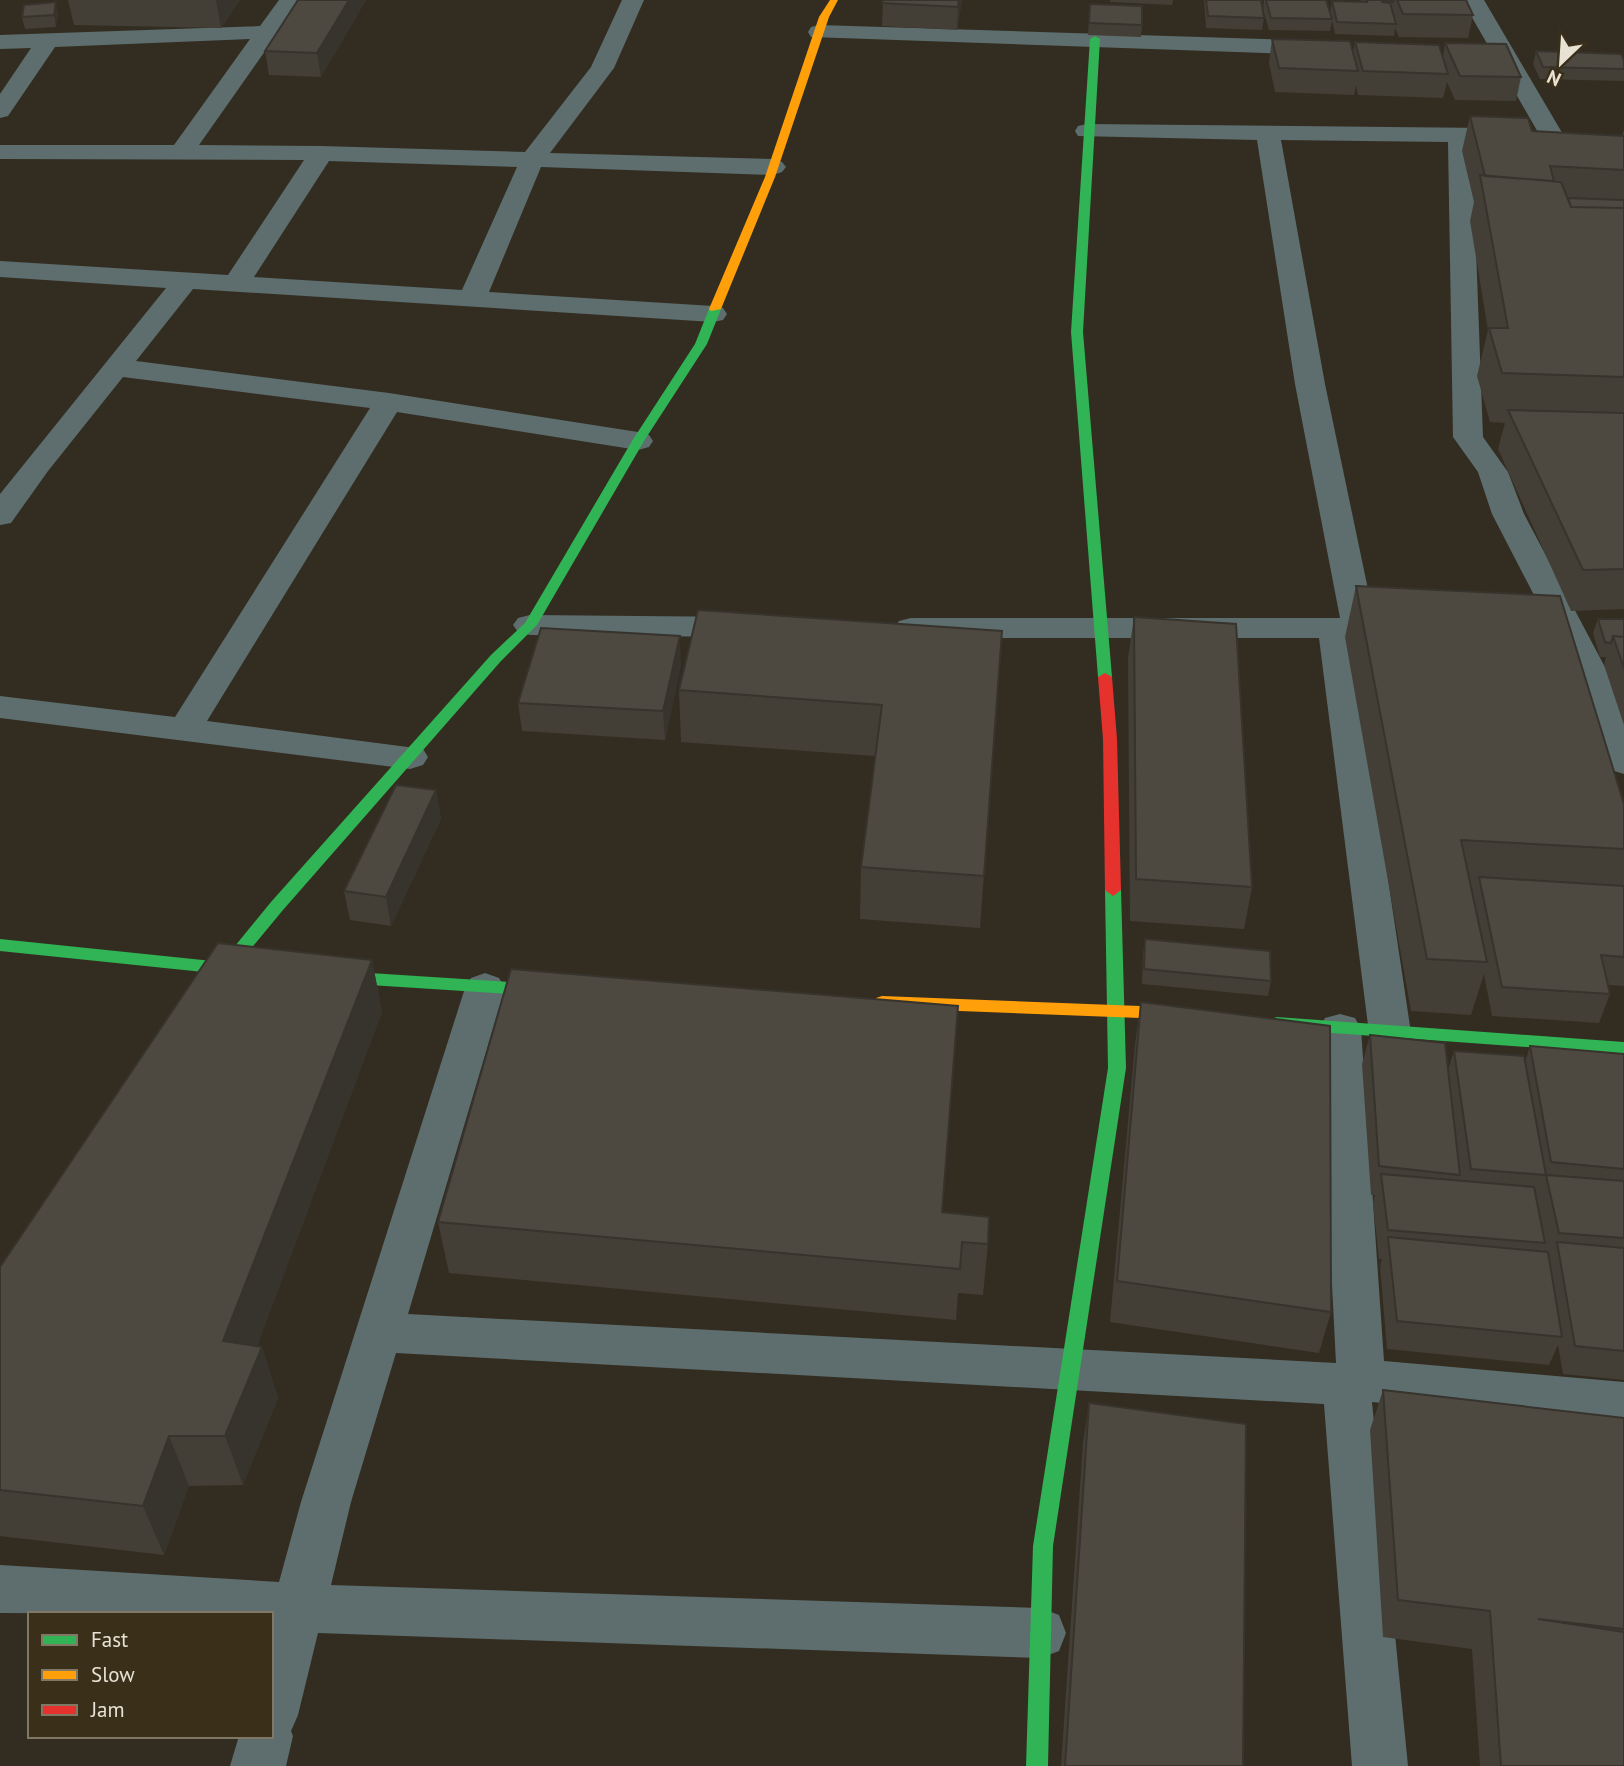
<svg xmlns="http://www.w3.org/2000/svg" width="1624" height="1766" font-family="'PT Sans',sans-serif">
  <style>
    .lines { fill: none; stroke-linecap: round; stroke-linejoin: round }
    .street { fill: #5e6e6e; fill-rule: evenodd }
    .fast { fill: #30b455; fill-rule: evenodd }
    .slow { fill: #ff9f0a; fill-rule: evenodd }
    .jam { fill: #e5322d; fill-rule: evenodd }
    .wall { fill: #433f37 }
    .shaded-wall { fill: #37332d }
    .building { fill: #4e4940; stroke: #37332d; stroke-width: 2 }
  </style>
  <rect width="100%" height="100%" fill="#332d21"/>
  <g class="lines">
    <path class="street" d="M279,0H301L199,145L321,146L525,152L591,67L622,0H644L614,68L550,153L773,159L782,162L786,167L782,172L773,175L541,167L489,292L713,306L723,308L727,314L723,320L713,322L193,289L136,361L389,393L638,432L649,435L653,441L649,447L638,450L397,412L207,721L423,749L428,757L423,765L410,769L0,718V696L175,717L370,408L123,377L48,471L11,523L0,525V494L166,288L0,277V261L228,275L304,160L0,159V145H174L250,39L55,47L8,116L0,118V94L31,48L0,49V35L260,26ZM329,161L517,167L462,290L254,277Z
      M1462,0H1484L1564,136L1561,141L1552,143L1543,141Z
      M819,25L1324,41L1332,43L1335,48L1332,53L1324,55L811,37L808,32L811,27Z
      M1087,124L1486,128L1495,130L1498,135L1495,140L1472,142L1483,437L1508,472L1524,514L1616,688L1624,710V774L1611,770L1606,762L1582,688L1492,514L1478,472L1453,437L1448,142L1281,140L1325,384L1374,618L1412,621L1417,628L1412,635L1400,638H1352L1411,1033L1405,1044L1390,1048L1375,1044L1369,1033L1319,638H911L899,635L894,628L899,621L911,618H1340L1295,384L1257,140L1078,136L1075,131L1078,126Z
      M530,615L746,617L758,620L763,627L758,634L746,637L530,635L518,632L513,625L518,618Z
      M485,973L499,978L505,988L408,1314L1336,1363L1319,1029L1325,1018L1340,1014L1355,1018L1361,1029L1384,1361L1624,1382V1424L1372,1402L1408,1766H1352L1324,1404L396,1353L351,1502L331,1585L1040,1608L1059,1615L1066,1633L1059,1651L1040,1658L318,1633L298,1715L291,1731L293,1736L286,1766H230L239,1736H271V1614L0,1613V1565L279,1582L301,1502L465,988L471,978Z"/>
    <path class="fast" d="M1095,36L1100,39L1083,332L1112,677L1105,681L1098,677L1071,332L1090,39Z
      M715,306L721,309L707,344L644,441L537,625L501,661L283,910L239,963L262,967L264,971L262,975L230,974C223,983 218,993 206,989L204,985L213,973L0,951V939L222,962L271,902L491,655L525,623L632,441L695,344L709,309Z
      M1113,884L1121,890L1126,1068L1053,1546L1048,1766H1026L1033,1546L1108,1068L1105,890Z
      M323,970L559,985L565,987L567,991L565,995L559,997L323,982L317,980L315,976L317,972Z
      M1277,1017L1624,1042V1054L1277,1029L1271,1027L1269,1023L1271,1019Z"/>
    <path class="slow" d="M830,0H838L829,17L775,177L721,309L711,311L709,309L765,177L819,17Z
      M882,996L1140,1006L1146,1008L1148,1012L1146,1016L1140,1018L882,1008L876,1006L874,1002L876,998Z"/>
    <path class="jam" d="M1105,673L1112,677L1117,739L1121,890L1113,896L1105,890L1103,739L1098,677Z"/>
  </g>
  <path class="wall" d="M68,0H240L221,28L74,25Z
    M298,0H366L321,77L269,75L265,51Z
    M883,0H962L957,30L882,26Z
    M1110,0H1173L1172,5L1110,2Z
    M1204,0H1261L1264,18L1262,30L1206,28Z
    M1264,0H1326L1330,13L1332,1L1360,2L1361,0H1466L1473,15L1468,38L1399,37L1395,28L1394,36L1335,34L1332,21L1330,31L1269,30L1263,9Z
    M1090,4L1142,25L1141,37L1088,35Z
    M58,14L56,27L25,29L22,17Z
    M1272,39L1353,53L1355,42L1443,56L1445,43L1521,77L1516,101L1455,100L1447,82L1443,98L1358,95L1356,85L1354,95L1275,92L1269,63Z
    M1536,51L1624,60V81L1540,79L1533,64Z
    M1470,116L1532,131L1622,135L1624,130V609L1571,611L1498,449L1505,423L1490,422L1477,376L1488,330L1470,221L1474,202L1462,151Z
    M1356,586L1624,804V986L1608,985L1610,994L1599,1023L1492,1016L1484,974L1471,1015L1411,1011L1345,637Z
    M1134,617L1252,887L1244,929L1130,921L1128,658Z
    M1598,619H1624V725L1604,665L1606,657H1600L1593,633Z
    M1002,631L980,928L860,919L861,867L875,756L681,742L679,690Z
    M681,665L665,740L522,731L518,703Z
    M436,790L441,819L391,926L350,920L344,891Z
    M1145,939L1271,981L1268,996L1142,984L1143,953Z
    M372,960L382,1012L257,1346L262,1347L278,1398L243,1485L189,1486L164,1555L0,1536V1267Z
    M1141,1002L1331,1312L1319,1353L1110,1322L1135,1044Z
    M1370,1035L1448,1070L1454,1051L1525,1062L1530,1046L1624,1054V1380L1563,1374L1558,1345L1549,1365L1387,1349L1380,1266L1382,1259H1379L1373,1203L1375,1195H1371L1362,1064Z
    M942,1212L988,1244L983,1295L958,1293L956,1320L449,1273L438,1222Z
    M1383,1390L1624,1418V1766H1480L1472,1649L1383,1637L1370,1430Z
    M1089,1403L1243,1766H1061L1083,1443Z"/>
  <path class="shaded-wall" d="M216,0H240L221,28Z
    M349,0H366L321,77L317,53Z
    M959,0H962L957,30L958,7Z
    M56,2L58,14L56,27L54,15Z
    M680,636L681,665L665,740L663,711Z
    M436,790L441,819L391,926L386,897Z
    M372,960L382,1012L240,1391L223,1341Z
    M262,1347L278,1398L243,1485L225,1436Z
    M169,1436L189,1486L164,1555L143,1506Z"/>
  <path class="building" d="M298,0H349L317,53L265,51Z
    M883,0H959L958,7L882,3Z
    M1206,0H1261L1264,18L1208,16Z
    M1266,0H1326L1332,19L1271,18Z
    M1366,0H1393V2H1381L1390,3L1396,24L1337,22L1332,1L1367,2Z
    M1397,0H1466L1473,15L1403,14Z
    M56,2L54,15L22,17L24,5Z
    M1090,4L1142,6V25L1089,23Z
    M1272,39L1350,41L1358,71L1279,68Z
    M1355,42L1439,45L1448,74L1363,71Z
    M1445,43L1506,44L1521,77L1460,76Z
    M1536,51L1621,54L1624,60V69L1543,67Z
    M1470,116L1528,118L1532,131L1624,136V170L1550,166L1554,181L1485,176Z
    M1480,175L1561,182L1571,207L1624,208V377L1502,373L1489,328H1508Z
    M1568,198L1624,200V208L1571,207Z
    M1508,410L1624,413V569L1583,570Z
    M1356,586L1560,596L1624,804V849L1461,840L1487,962L1427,959Z
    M698,610L1002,631L984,876L861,867L882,705L679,690Z
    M1134,617L1236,624L1252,887L1136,879Z
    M1598,619H1624V637L1613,636L1611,643L1605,642Z
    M541,628L680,636L663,711L518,703Z
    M1613,636L1624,637V668Z
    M396,785L436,790L386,897L344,891Z
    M1479,877L1624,886V957L1601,955L1610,994L1502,987Z
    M1145,939L1270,951L1271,981L1144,969Z
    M218,943L372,960L223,1341L262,1347L225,1436H169L143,1506L0,1490V1267Z
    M511,969L958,1006L942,1212L989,1217L988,1244L962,1242L960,1269L438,1222Z
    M1141,1002L1330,1026L1331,1312L1117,1281Z
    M1370,1035L1445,1043L1460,1175L1379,1166Z
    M1530,1046L1624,1054V1169L1551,1162Z
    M1454,1051L1524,1056L1546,1175L1471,1169Z
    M1381,1174L1534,1187L1545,1243L1388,1230Z
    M1546,1175L1624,1181V1238L1559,1233Z
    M1388,1237L1548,1252L1562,1337L1397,1321Z
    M1557,1242L1624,1248V1351L1575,1346Z
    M1383,1390L1624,1418V1629L1538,1619L1624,1632V1766H1501L1490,1611L1398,1600Z
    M1089,1403L1246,1424L1243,1766H1065Z"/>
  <rect x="28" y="1612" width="245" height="126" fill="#3a301a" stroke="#807764" stroke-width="2"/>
  <rect x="42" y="1635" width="35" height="10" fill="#30b455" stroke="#807764" stroke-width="2"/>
  <text x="91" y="1647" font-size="21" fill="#e8e2d4">Fast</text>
  <rect x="42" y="1670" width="35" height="10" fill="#ff9f0a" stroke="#807764" stroke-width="2"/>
  <text x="91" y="1682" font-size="21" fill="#e8e2d4">Slow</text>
  <rect x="42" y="1705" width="35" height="10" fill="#e5322d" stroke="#807764" stroke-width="2"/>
  <text x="91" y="1717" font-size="21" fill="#e8e2d4">Jam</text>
  <g transform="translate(1561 63) rotate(205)" stroke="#3a301a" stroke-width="5" paint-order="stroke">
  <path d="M0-5L12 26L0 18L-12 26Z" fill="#e8e2d4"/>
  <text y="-10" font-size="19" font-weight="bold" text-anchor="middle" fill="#e8e2d4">N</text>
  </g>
</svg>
